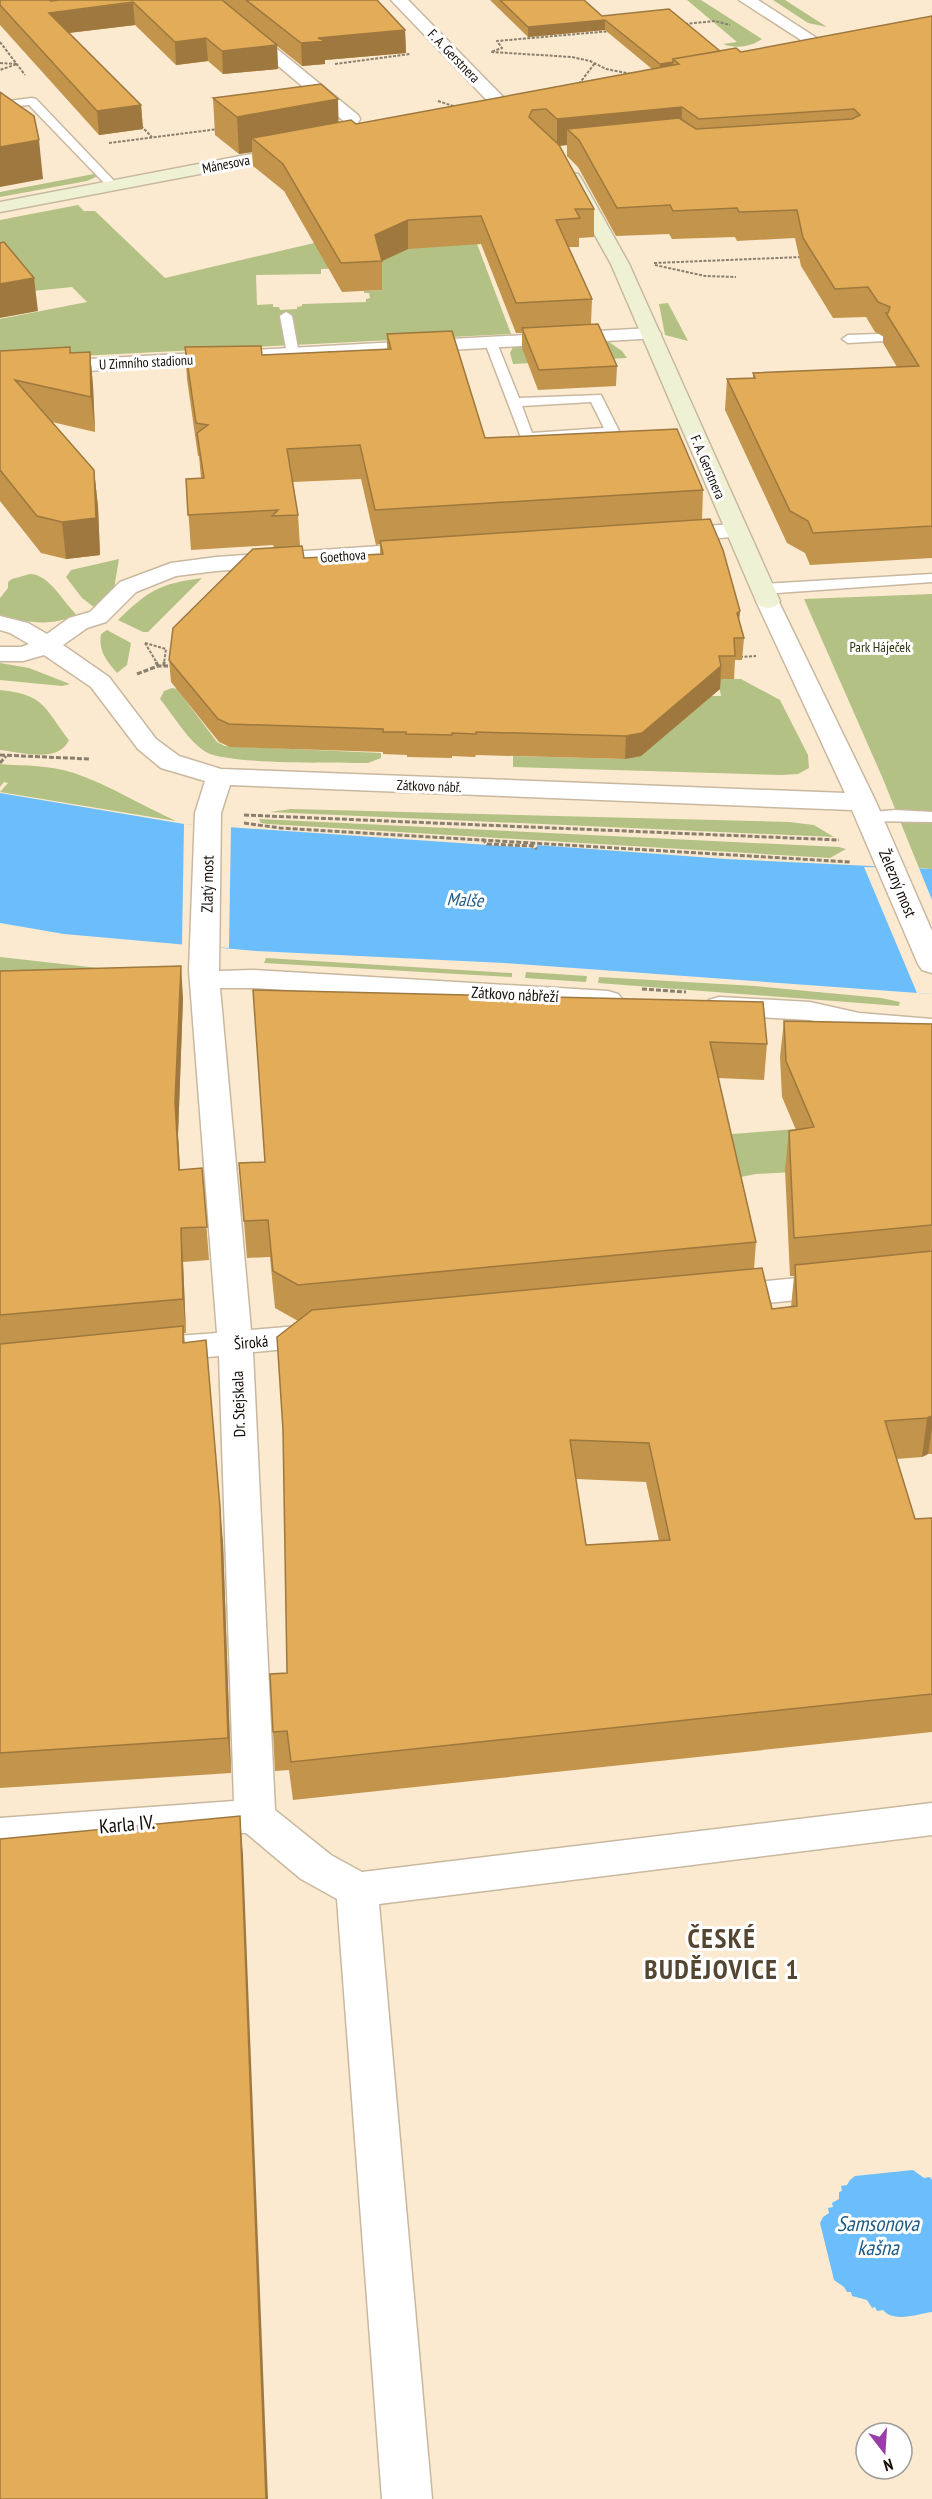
<svg xmlns="http://www.w3.org/2000/svg" width="932" height="2499" font-family="'PT Sans Narrow',sans-serif">
  <style>
    .green { fill: #b4c184; fill-rule: evenodd }
    .water { fill: #6bbefb }
    .pier { fill: #fbead0 }
    .lines { fill: none; stroke-linecap: round; stroke-linejoin: round }
    .lane-casing { stroke: #c9b8a0; stroke-width: 3 }
    .street-casing { stroke: #c9b8a0; stroke-width: 3 }
    .secondary-casing { stroke: #c9b8a0; stroke-width: 3 }
    .path-far1 { stroke: #8a7e6d; stroke-width: 2; stroke-dasharray: 3 1.5; stroke-linecap: butt }
    .path { stroke: #8a7e6d; stroke-width: 3; stroke-dasharray: 5 2; stroke-linecap: butt }
    .lane { fill: #fff; fill-rule: evenodd }
    .street { fill: #fff; fill-rule: evenodd }
    .secondary { fill: #eff1d4; fill-rule: evenodd }
    .wall { fill: #c2944c; fill-rule: evenodd }
    .shaded-wall { fill: #9e783e }
    .building { fill: #e2ac58; stroke: #9e783e; stroke-width: 1.5; fill-rule: evenodd }
    .labels { text-anchor: middle; stroke-width: 6; stroke-linejoin: round; paint-order: stroke }
    .far-street-label { font-size: 14px; fill: #120c05; stroke: #fff }
    .far-park-label { font-size: 14px; fill: #2e340c; stroke: #fff }
    .street-label { font-size: 16px; fill: #120c05; stroke: #fff }
    .water-label { font-size: 18px; font-style: italic; fill: #215c85; stroke: #fff }
    .near-street-label { font-size: 20px; fill: #120c05; stroke: #fff }
    .near-water-label { font-size: 21px; font-style: italic; fill: #215c85; stroke: #fff }
    .near-district-label { font-size: 27px; font-weight: bold; letter-spacing: 1.5px; fill: #554631; stroke: #fff }
  </style>
  <rect width="100%" height="100%" fill="#fbead0"/>
  <path class="green" d="M687,0H701L762,39C751,47 735,49 723,44L737,42Z
    M773,0H785L827,27L808,23Z
    M99,173L100,175L87,181L0,197V192Z
    M78,205L84,211H95L165,278L314,243L471,228L511,334L0,360V319L87,302L72,287L33,291L0,275V220ZM350,268L382,290L364,291V293H369L370,298L366,299V302L302,304V306L297,307V309L280,310L279,307H273V304L257,305L256,275L321,274V269Z
    M668,303L688,341L665,335L659,304Z
    M609,342L622,351L627,358L513,364L510,353L513,347Z
    M119,559L114,589L95,608L82,598L66,577L71,570Z
    M30,574C49,574 63,602 76,614C52,628 25,622 0,615V598L8,588V582L12,579Z
    M202,578L148,632H143L118,620C149,590 159,584 202,578Z
    M932,594V869L919,868L883,779L804,599Z
    M107,630L131,643L127,665L117,673C107,661 98,651 101,634Z
    M0,663L29,668L70,684L62,686L0,680Z
    M718,679H741L780,700L808,755L809,768L798,774L782,775L513,767V756L625,759L643,754L711,696H721Z
    M172,688L177,689L217,742L225,746L381,753V758L368,763C337,762 228,765 206,752C188,741 174,716 160,699L164,691Z
    M0,690C45,695 43,706 69,740C58,764 21,752 0,750Z
    M0,764C25,766 50,765 74,773C110,785 142,806 176,821L0,792L8,783L4,782L0,787Z
    M291,809L789,822L814,825L834,837L270,812Z
    M259,819L839,847L846,849L830,858L268,824L261,823Z
    M0,957L116,970L0,985Z
    M266,958L512,973V977L264,963Z
    M526,972L587,976L586,982L525,978Z
    M599,977L755,986L881,998L900,1002L899,1006L598,983Z
    M796,1129L828,1206L794,1172L756,1174L694,1186L720,1135Z"/>
  <path class="water" d="M0,793L184,824L532,848H537V845L726,859L932,869V994L504,963L256,951L64,934L0,923Z
    M913,2170L924,2178L930,2177L932,2180V2312C917,2314 894,2323 883,2310L877,2311L875,2307L872,2308L867,2300L852,2296L851,2292H847L844,2287L834,2280L820,2223L823,2217L829,2213L828,2208L833,2207L832,2203L839,2199V2192L842,2191L841,2186L847,2185L850,2180L855,2176Z"/>
  <path class="pier" d="M184,824L231,826L229,948L182,945Z
    M864,867L919,868L932,900V994L917,993Z"/>
  <g class="lines">
    <g class="lane-casing">
      <path id="lane" d="M32,98L36,99L117,184V188H109L29,105L0,108V102Z
        M286,312L292,316L299,354L293,358L287,354L280,316Z
        M879,334L885,338L884,341L848,343L842,339L848,335Z
        M491,339L497,343L519,398L601,395L619,431L617,434L522,440L485,343ZM591,402L604,428L532,433L522,406Z
        M932,574V582L763,594L755,589L763,584Z
        M895,810L932,812V822L863,821L860,817L863,813Z"/>
    </g>
    <g class="street-casing">
      <path id="street" d="M200,0H217L358,115L360,119L358,123H346Z
        M391,0H408L512,106L514,110L512,114H500Z
        M739,0H758L832,48L824,53L818,51Z
        M651,328L658,330L661,334L658,338L0,376V364Z
        M736,524L744,526L747,531L744,536L671,542L663,540L660,535L663,530L671,528Z
        M425,543L433,545L437,550L433,555L216,571L176,576L136,592L106,622L87,628L63,645L109,677L156,739L179,756L221,769L845,793L756,601L760,596L768,594L776,596L876,802L932,931V973L922,970L918,964L852,810L230,785L221,813L219,971L252,970L608,991L618,994L623,1000L618,1006L608,1009L252,988H220L251,1330L321,1324L333,1327L338,1335L333,1343L321,1346L253,1352L275,1810L331,1855L362,1872L932,1803V1835L379,1904L432,2499H382L337,1899L301,1879L246,1833H218L0,1852V1818L234,1801L219,1356L163,1361L151,1357L146,1349L151,1341L163,1337L217,1333L189,970L195,813L205,781L161,768L138,749L91,687L44,655L23,661H0V647H21L29,644L10,633L0,630V616L28,623L47,634L69,618L90,612L120,582L171,563L216,557Z
        M719,997L810,1002L859,1013L932,1019V1037L859,1031L810,1020L719,1015L709,1012L704,1006L709,1000Z
        M838,1274L850,1277L855,1285L850,1293L838,1296L725,1307L713,1304L708,1296L713,1288L725,1285Z"/>
    </g>
    <g class="secondary-casing">
      <path id="secondary" d="M298,145L304,146L307,150L304,154L0,212V202Z
        M572,173L578,174L581,178L629,264L780,601L776,606L768,608L760,606L756,601L611,264L563,178L566,174Z"/>
    </g>
    <path class="path-far1" d="M685,24L715,21L730,25
      M611,31L497,41L502,48L491,52L572,57L590,61L606,69L631,74
      M0,42L25,75
      M0,63L17,64L0,70
      M335,64L410,54
      M579,84L595,63
      M438,101L456,107
      M141,126L152,137
      M109,143L218,129
      M654,263L802,257
      M655,265L705,276L736,277
      M145,643L166,649L164,663
      M145,643L157,663
      M740,657L756,656"/>
    <path class="path" d="M156,662L158,666
      M164,666V662
      M137,674L158,666H168
      M0,755L90,759
      M0,763L6,756
      M244,815L839,840
      M244,823L280,828L850,862
      M482,839L487,844L532,846L537,849
      M642,989L686,992"/>
    <use href="#lane" class="lane"/>
    <use href="#street" class="street"/>
    <use href="#secondary" class="secondary"/>
  </g>
  <path class="wall" d="M0,0H377L405,30L406,53L325,60V64L302,66L277,46L278,69L223,74L208,61L176,65L135,25L69,33L141,105L143,129L99,135L0,25Z
    M490,0H584L602,16L720,51L741,52L932,16V558L810,565L805,553L787,543L725,410L727,379L753,378V373L897,367L883,343V336L875,332L866,317L833,318L801,266L795,238L737,241L735,237L672,239L669,234L616,236L578,167L567,156V145L559,146L594,209V237L579,238V247H568L592,299L591,324L617,366L616,386L538,390L522,348V333H516L481,244L408,249L382,261V290L342,292L284,191L253,166L252,152L239,154L215,135L213,98L338,99V122L356,124L652,69L605,30L528,37Z
    M387,334L485,438L703,490L702,520L739,622L744,638L742,660H735L734,679H721L720,689L641,756L625,759L476,755L475,757L452,756V758L407,757V755L383,754V752L230,747L219,742L171,682L169,660L274,548L273,545L191,550L186,479L201,478L199,456H198L187,379L185,347L262,355L387,349ZM361,479L376,545L380,544V554L304,558L300,546L298,515L293,482Z
    M0,351L71,353L90,352L93,386L95,432L52,422L94,470L98,507L100,555L66,559L41,553L0,501Z
    M0,971L183,998L178,1135L180,1170L202,1168L209,1260L183,1262L186,1333H184L185,1343L223,1542L231,1773L0,1788Z
    M253,990L767,1044L764,1080L718,1078L756,1242L754,1269L772,1309L791,1307L794,1276H790L785,1169L789,1131L796,1130L782,1097L780,1057L784,1021L932,1024V1454H928L922,1457L896,1459L915,1519L932,1518V1732L293,1800L289,1770L275,1771L273,1732L287,1673L298,1321L275,1308L270,1257L247,1258L239,1163L265,1162ZM576,1479L646,1482L659,1541L586,1545Z"/>
  <path class="shaded-wall" d="M133,3L135,25L51,35L49,13Z
    M605,20V30L528,37V27Z
    M405,30L406,53L325,60V64L302,66L301,43L318,38Z
    M206,38L208,61L176,65L175,42Z
    M277,45L278,69L223,74L222,51Z
    M673,62V72L659,75L660,64Z
    M338,99L339,135L252,138V152L239,154L237,117Z
    M141,105L143,129L99,135L97,111Z
    M682,107L681,134L567,129V145L557,146V119Z
    M39,140L43,179L0,187V147Z
    M408,220V249L382,261L375,235Z
    M34,278L38,311L0,318V284Z
    M90,352L93,386L95,432L91,397Z
    M94,470L98,507L100,555L66,559L62,522Z
    M740,611L738,633L737,613Z
    M721,666L720,689L641,756L625,759L626,736Z
    M181,966L183,998L178,1135L182,1203L175,1102Z
    M181,1228L183,1262L186,1333L183,1299Z
    M932,1416V1429L928,1454L922,1457L927,1418Z
    M220,1507L223,1542L231,1773L228,1738Z
    M240,1816L243,1855L268,2499H266Z"/>
  <path class="building" d="M0,0H49L51,1L58,0H222L277,45L222,51L206,38L175,42L133,2L49,13L141,105L97,111L0,5Z
    M246,0H377L405,30L318,38L325,41L301,43Z
    M500,0H584L602,16L669,9L720,51L673,59V62L660,64L605,20L528,27Z
    M932,16V526L813,533L808,521L790,511L727,379L755,378L753,373L919,366L886,313H888L890,307L878,302L868,287L835,289L803,238L797,210L739,212L737,208L673,211L670,205L617,208L579,140L567,129L679,118L696,129L852,119L860,115L854,109L699,119L682,107L557,119L546,109L532,110L529,117L559,145L594,209H575L580,218L556,220L592,299L516,303L481,216L408,220L375,235L382,261L341,263L283,164L252,138L351,120L356,124L679,64L673,59L736,48L741,52Z
    M321,84L338,99L237,117L213,98Z
    M0,92L34,116L39,140L0,147Z
    M4,242L34,278L0,284V243Z
    M598,324L617,366L539,370L522,328Z
    M452,331L485,438L677,429L703,490L375,510L360,445L287,449L298,515L272,516L278,510L188,515L186,479L204,478L197,433L208,425L196,423L185,347L261,346L262,355L391,349L387,334Z
    M70,347V353L90,352L91,397L15,380L94,470L96,518L62,522L37,516L0,470V351Z
    M710,519L723,550L740,611L737,613L744,638H734L735,656H719L721,666L642,733L626,736L476,732V734L452,733V735L406,734V732H383V729L229,724L218,719L169,660L173,628L253,549L302,546L304,558L383,554L380,541Z
    M181,966L175,1102L179,1170L202,1168L207,1227L181,1228L183,1299L0,1315V971Z
    M253,990L763,1002L767,1044L710,1042L756,1242L298,1285L273,1271L268,1220L244,1221L239,1163L265,1162Z
    M784,1021L932,1024V1225L794,1238L789,1131L814,1127L786,1061Z
    M932,1251V1416L927,1418L885,1421L915,1519L932,1518V1694L291,1762L287,1731L273,1732L270,1674L287,1673L283,1430L277,1337L312,1310L762,1268L772,1309L797,1306L795,1265ZM570,1440L649,1443L670,1540L586,1545Z
    M183,1326V1343L206,1340L220,1507L228,1738L0,1753V1344Z
    M240,1816L266,2499H0V1839Z"/>
  <g class="labels">
    <g class="far-street-label">
      <text transform="translate(454 56) rotate(46)" y="5">F. A. Gerstnera</text>
      <text transform="translate(226 164) rotate(-11)" y="5">Mánesova</text>
      <text transform="translate(146 362) rotate(-3)" y="5">U Zimního stadionu</text>
      <text transform="translate(708 467) rotate(67)" y="5">F. A. Gerstnera</text>
      <text transform="translate(343 556) rotate(-4)" y="5">Goethova</text>
      <text transform="translate(429 786) rotate(2)" y="5">Zátkovo nábř.</text>
    </g>
    <g class="far-park-label">
      <text x="880" y="652">Park Háječek</text>
    </g>
    <g class="street-label">
      <text transform="translate(898 883) rotate(67)" y="6">Železný most</text>
      <text transform="translate(207 884) rotate(-89)" y="6">Zlatý most</text>
      <text transform="translate(515 994) rotate(3)" y="6">Zátkovo nábřeží</text>
      <text transform="translate(251 1342) rotate(-5)" y="6">Široká</text>
      <text transform="translate(238 1404) rotate(-92)" y="6">Dr. Stejskala</text>
    </g>
    <g class="water-label">
      <text transform="translate(465 900) rotate(3)" y="6">Malše</text>
    </g>
    <g class="near-street-label">
      <text transform="translate(127 1824) rotate(-5)" y="7">Karla IV.</text>
    </g>
    <g class="near-water-label">
      <text x="878" y="2231">Samsonova<tspan x="878" dy="24">kašna</tspan></text>
    </g>
    <g class="near-district-label">
      <text x="722" y="1948">ČESKÉ<tspan x="722" dy="31">BUDĚJOVICE 1</tspan></text>
    </g>
  </g>
  <g transform="translate(884 2451) rotate(163)"><circle r="28" fill="#ffffff" stroke="#a09e9b" stroke-width="1.5"/>
  <path d="M0-4.5L10 22L0 15L-10 22Z" fill="#983ea9"/>
  <text y="-9" font-size="16" font-weight="bold" text-anchor="middle" fill="#120c05">N</text>
  </g>
</svg>
